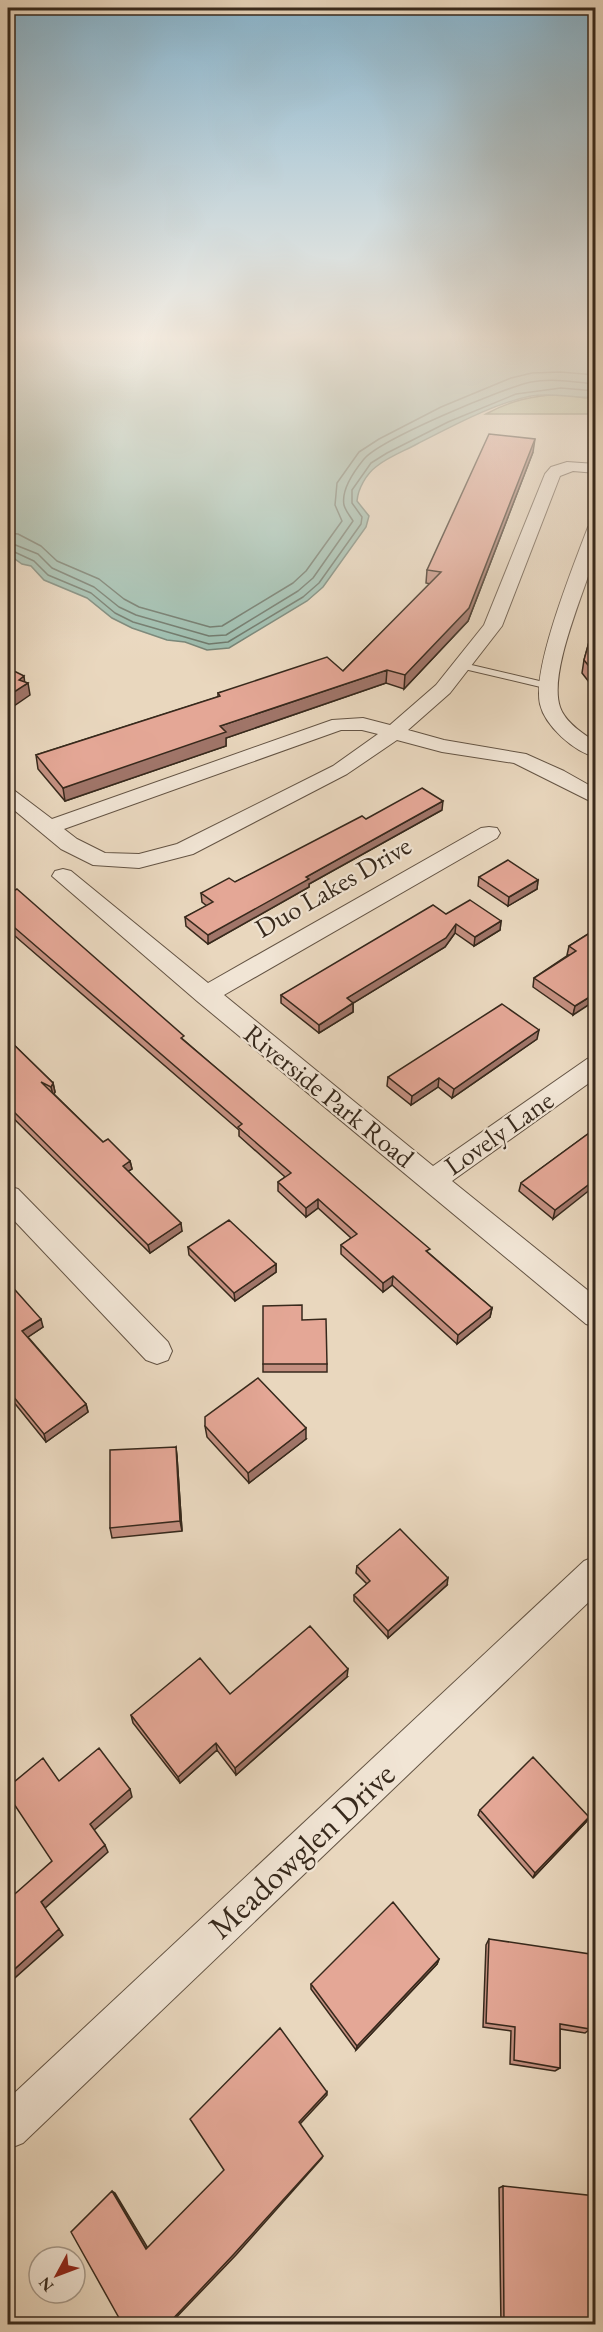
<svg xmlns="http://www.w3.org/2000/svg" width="603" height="2332" font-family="'EB Garamond',serif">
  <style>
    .green { fill: #b5be93; stroke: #767458; stroke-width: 1.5 }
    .water { fill: #99baab; stroke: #728072; stroke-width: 1.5 }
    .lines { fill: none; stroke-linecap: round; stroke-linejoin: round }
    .shore { stroke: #687264; stroke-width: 1.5 }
    .lane-casing { stroke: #645444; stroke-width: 2 }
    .street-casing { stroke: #645444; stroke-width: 2 }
    .lane { fill: #f1e5d5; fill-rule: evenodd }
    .street { fill: #f1e5d5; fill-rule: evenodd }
    .wall { fill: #c49081; stroke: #37291c; stroke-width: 1.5 }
    .shaded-wall { fill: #a07569; stroke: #37291c; stroke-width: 1.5 }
    .building { fill: #e4a796; stroke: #37291c; stroke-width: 1.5 }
    .labels { text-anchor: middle; stroke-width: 4.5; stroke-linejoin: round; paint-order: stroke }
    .street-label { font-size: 27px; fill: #37291c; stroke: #f1e5d5 }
    .near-street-label { font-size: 33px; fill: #37291c; stroke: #f1e5d5 }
  </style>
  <rect width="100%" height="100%" fill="#e9d7be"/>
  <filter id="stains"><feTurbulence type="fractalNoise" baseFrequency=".00333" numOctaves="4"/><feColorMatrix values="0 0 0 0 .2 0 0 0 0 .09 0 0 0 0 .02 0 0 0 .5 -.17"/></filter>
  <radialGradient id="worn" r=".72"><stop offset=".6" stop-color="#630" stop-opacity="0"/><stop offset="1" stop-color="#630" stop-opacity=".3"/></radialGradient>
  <path class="green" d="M561,394L585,398L595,397V414H486C511,400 533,396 561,394Z"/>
  <path class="water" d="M8,336H595V397C574,399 553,392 531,396C492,404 453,426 417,444C404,451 388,457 377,466C366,474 358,489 357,501L369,516L366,527L323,587L307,601L229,648L207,650L185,642L167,640L132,628L112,618L87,598L44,580L31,566L22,564L8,554Z"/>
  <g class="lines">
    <path class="shore" d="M8,533L18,534L41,546L57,561L99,579L124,599L139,607L210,627L222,626L293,583L306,571L342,521L335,505L337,483L359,452L379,439L441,407L511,378L532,373L560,372L596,375
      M8,542L38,554L52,568L94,587L119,607L136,615L209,636L226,635L298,591L313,578L353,521C350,516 345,510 344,505C341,490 355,470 364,459C381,439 503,388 531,382C552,378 575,382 596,384
      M8,549L34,561L48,575L91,593L115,613L133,622L209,644L228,642L303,597L319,583L361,524L362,517L352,503V490L371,463L387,453L448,422L516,394L561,388L596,391"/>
    <g class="lane-casing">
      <path id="lane" d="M463,663L552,684L554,686L549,689L460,668L458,666Z"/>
    </g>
    <g class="street-casing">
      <path id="street" d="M567,462L596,464V473L573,471L560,476L502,626L450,693L408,730L444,740L526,754L564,771L596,789V804L514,763L442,752L397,740L347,774L193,854L139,868L93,865L61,849L8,805V789L15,791L52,819L332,720L363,718L390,725L436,685L484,625L545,474L551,467ZM341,730H362L378,734L333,766L177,844L139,854L105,853L77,839L64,829Z
        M596,522C596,532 597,545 595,555C585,591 548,672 560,707C565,722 583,734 596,742V757C574,752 545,726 540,704C532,667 574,565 588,527Z
        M489,827L497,828L500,833L497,838L224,995L433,1166L587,1059L596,1056V1078L452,1181L596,1297V1327L586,1324L197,1001L52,876L55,871L63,869L71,871L208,983L481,828Z
        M8,1186L18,1189L168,1342L172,1351L168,1360L157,1364L146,1360L8,1214Z
        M596,1556V1595L23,2143L8,2149V2099L584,1561Z"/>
    </g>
    <use href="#lane" class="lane"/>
    <use href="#street" class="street"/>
  </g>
  <path class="wall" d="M533,452L468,621L404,689L386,683L226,738V746L65,801L38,769L36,755L218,697V693L343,671L430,584L426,583L427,570Z
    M596,617V691L582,673L584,660Z
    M442,810L309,884V887L208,944L186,926L185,917L207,906L202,902L201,893L235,882L366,819Z
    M479,877L538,880L537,889L508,906L478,886Z
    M8,894L185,1041L492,1308L490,1317L457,1344L392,1285L383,1292L341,1254V1245L351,1238L318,1208L306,1217L278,1191V1182L285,1177L239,1136V1130L8,930Z
    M446,914L501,921L500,930L474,946L455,933L445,947L353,1003V1012L319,1033L281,1003V995Z
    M596,929L573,1015L533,987L534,978L568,955H567L569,946Z
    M8,1039L53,1083L55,1092L54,1094L103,1142L130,1161L132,1169L128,1171L182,1231L150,1253L8,1113Z
    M537,1039L452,1098L438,1087L411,1105L387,1086L388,1077Z
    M596,1128L553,1219L519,1191L521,1183Z
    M188,1247L276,1264V1272L235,1301L189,1255Z
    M8,1282L43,1327L28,1337L86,1404L88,1412L46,1442L8,1395Z
    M302,1320L327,1364V1372H263V1364Z
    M205,1426L306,1439L249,1483L207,1437Z
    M176,1447L177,1457L182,1531L112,1538L110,1528Z
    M357,1566L447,1585L388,1638L354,1601V1595L367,1584L356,1573Z
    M347,1677L236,1775L217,1750L180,1783L133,1723L131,1715L230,1694Z
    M480,1810L589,1817L586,1822L533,1878L478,1815Z
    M489,1939L590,2029L585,2033L560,2029V2068L555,2071L510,2064L511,2031L483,2027L486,1945Z
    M439,1959L437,1964L356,2050L311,1989V1984Z
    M503,2186L596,2325H501L499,2188Z
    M469,2320H472L475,2325H465Z"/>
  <path class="shaded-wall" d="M535,439L533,452L468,621L404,689L405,675Z
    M387,670L386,683L226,738V746L65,801L63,788L220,726Z
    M24,676L25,685L28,683L30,695L8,710V696L19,680Z
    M443,801L442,810L309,884V887L208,944V935L306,877Z
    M538,880L537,889L508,906L509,897Z
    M501,921L500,930L474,946L475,937Z
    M456,924L455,933L445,947L347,1007V998Z
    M596,993V1000L573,1015L575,1006Z
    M353,1003V1012L319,1033V1025Z
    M539,1030L537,1039L452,1098L454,1089Z
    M439,1078L438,1087L411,1105L412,1096Z
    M53,1083L55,1092L53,1095L51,1087Z
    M130,1161L132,1169L124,1174L123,1166Z
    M596,1179V1185L553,1219L555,1210Z
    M318,1199V1208L306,1217V1208Z
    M181,1223L182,1231L150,1253L148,1245Z
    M276,1264V1272L235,1301L234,1293Z
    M393,1276L392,1285L383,1292V1283Z
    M492,1308L490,1317L457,1344L458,1335Z
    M41,1319L43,1327L25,1339L22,1331Z
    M86,1404L88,1412L46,1442L44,1434Z
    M306,1428V1439L249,1483L248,1473Z
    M176,1447L177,1457L182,1531L180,1521Z
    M448,1578L447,1585L388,1638V1631Z
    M348,1669L347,1677L236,1775L235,1768Z
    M216,1743L217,1750L180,1783L178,1777Z
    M130,1789L132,1797L93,1831L90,1824Z
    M589,1817L586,1822L533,1878L535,1873Z
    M105,1845L108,1852L45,1908L41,1902Z
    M59,1929L63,1935L8,1984V1975Z
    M439,1959L437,1964L356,2050L357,2046Z
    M327,2092V2095L299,2125V2122Z
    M323,2156L322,2158L236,2255L169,2325H167Z
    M112,2191L115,2193L149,2250L146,2249Z"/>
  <path class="building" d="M489,434L535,439L469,608L405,675L387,670L220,726L226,732L63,788L36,755L220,696L218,693L327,657L343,671L441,572L427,570Z
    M596,617V675L584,660Z
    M8,668L24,676L19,680L28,683L8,696Z
    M422,788L443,801L306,877L309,879L208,935L185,917L213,902L201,893L229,878L235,882L362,816L366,819Z
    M508,860L538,880L509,897L479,877Z
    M17,889L184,1036L181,1038L430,1249L426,1251L492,1308L458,1335L393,1276L383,1283L341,1245L357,1234L318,1199L306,1208L278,1182L291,1173L238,1127L242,1124L8,922V894Z
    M470,900L501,921L475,937L456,924L446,938L347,998L353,1003L319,1025L281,995L433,905L446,914Z
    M596,929V993L575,1006L534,978L576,951L569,946Z
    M502,1004L539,1030L454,1089L439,1078L412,1096L388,1077Z
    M8,1039L53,1083L51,1087L41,1082L103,1142L108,1139L130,1161L123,1166L181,1223L148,1245L8,1106Z
    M596,1128V1179L555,1210L521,1183Z
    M229,1220L276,1264L234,1293L188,1247Z
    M8,1282L41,1319L22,1331L86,1404L44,1434L8,1390V1381L11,1379L8,1375Z
    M302,1305V1320L326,1319L327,1364H263V1306Z
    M258,1378L306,1428L248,1473L205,1426V1417Z
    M176,1447L180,1521L110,1528V1450Z
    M400,1529L448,1578L388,1631L354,1595L370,1581L357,1566Z
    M310,1626L348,1669L235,1768L216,1743L178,1777L131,1715L200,1658L230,1694Z
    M99,1748L130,1789L90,1824L105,1845L41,1902L59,1929L8,1975V1900L52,1861L8,1795V1787L43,1758L59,1781Z
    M533,1757L589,1817L535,1873L480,1810Z
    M393,1902L439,1959L357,2046L311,1984Z
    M489,1939L590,1954V2029L560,2024V2068L514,2060L515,2027L486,2023Z
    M280,2028L327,2092L299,2122L323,2156L234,2254L167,2325H123L71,2232L112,2191L146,2249L224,2170L190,2119Z
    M503,2186L596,2196V2325H504Z
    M472,2320L475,2325H468Z"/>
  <linearGradient id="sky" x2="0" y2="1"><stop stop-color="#88b6d0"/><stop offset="0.51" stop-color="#f5ede2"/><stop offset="1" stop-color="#f5ede2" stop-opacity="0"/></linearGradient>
  <rect width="603" height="662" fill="url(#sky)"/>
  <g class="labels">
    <g class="street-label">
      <text transform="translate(333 887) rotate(-30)" y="9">Duo Lakes Drive</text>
      <text transform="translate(329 1096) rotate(39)" y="9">Riverside Park Road</text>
      <text transform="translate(499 1133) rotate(-35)" y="9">Lovely Lane</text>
    </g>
    <g class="near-street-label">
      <text transform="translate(301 1850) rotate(-43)" y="12">Meadowglen Drive</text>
    </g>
  </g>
  <rect width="603" height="2332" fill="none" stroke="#e9d7be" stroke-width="30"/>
  <rect x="9" y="9" width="585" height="2314" fill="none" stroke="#37291c" stroke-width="3"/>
  <rect x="15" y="15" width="573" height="2302" fill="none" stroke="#37291c" stroke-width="1.5"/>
  <g transform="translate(57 2275) rotate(229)"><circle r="28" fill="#f1e5d5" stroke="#a79a8b" stroke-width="1.5"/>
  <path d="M0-4.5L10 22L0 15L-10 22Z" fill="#8f2418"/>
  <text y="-9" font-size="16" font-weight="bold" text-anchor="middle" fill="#37291c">N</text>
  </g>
  <rect width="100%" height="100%" filter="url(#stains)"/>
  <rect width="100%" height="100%" fill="url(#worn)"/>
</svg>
